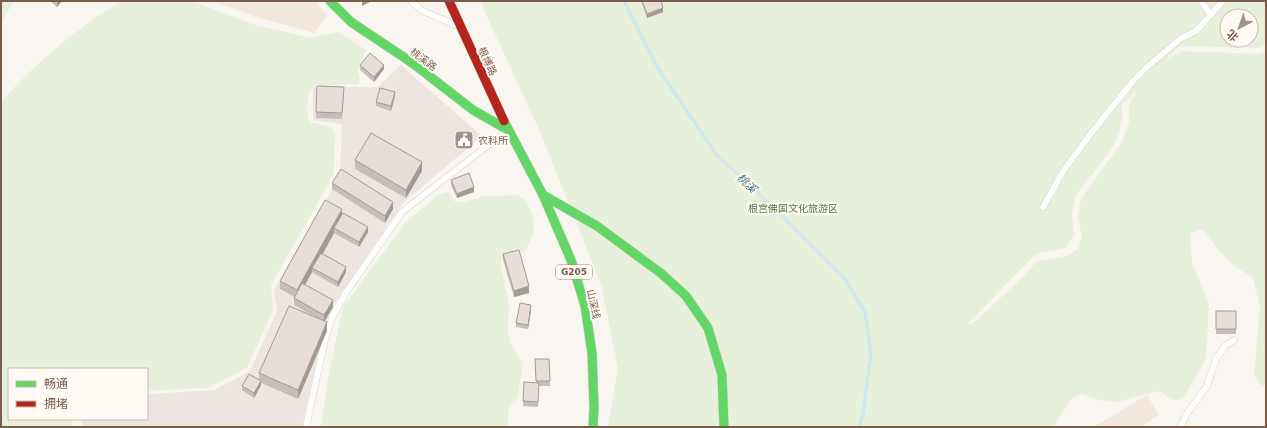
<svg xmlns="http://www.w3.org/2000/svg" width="1267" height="428" font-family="'DejaVu Sans','Noto Sans SC',sans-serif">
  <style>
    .residential { fill: #f2e8de }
    .industrial { fill: #ede5e0 }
    .green { fill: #e7f0db; fill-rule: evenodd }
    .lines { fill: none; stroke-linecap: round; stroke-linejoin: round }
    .stream { stroke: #d0e8ea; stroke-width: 3.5 }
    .lane-casing { stroke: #d7d1cb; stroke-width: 7 }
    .fast-casing { stroke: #d9d2cb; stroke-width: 10 }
    .jam-casing { stroke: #d9d2cb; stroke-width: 10 }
    .lane { stroke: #fefefd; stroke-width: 6 }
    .fast { stroke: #63d668; stroke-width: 9 }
    .jam { stroke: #b3261e; stroke-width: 9 }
    .wall { fill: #c6bfb9 }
    .shaded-wall { fill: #a19b96 }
    .building { fill: #e6ded7; stroke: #a19b96 }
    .labels { text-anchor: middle; stroke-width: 4; stroke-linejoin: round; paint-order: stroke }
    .shield { fill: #fffaf3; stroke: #a28b7f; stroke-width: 1 }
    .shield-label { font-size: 9px; font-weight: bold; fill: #7a5c4d }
    .street-label { font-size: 10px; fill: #7a5c4d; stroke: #fffaf3 }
    .poi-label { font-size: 10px; fill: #7a5c4d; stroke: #fffaf3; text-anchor: start }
    .park-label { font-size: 10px; fill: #537a41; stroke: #fffaf3 }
    .water-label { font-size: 11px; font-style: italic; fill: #437c86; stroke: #fffaf3 }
  </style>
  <rect width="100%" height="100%" fill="#f9f5f0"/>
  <path class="residential" d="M214,1H316L327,15L314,33L256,17Z
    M1147,395L1159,415L1140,427H1094Z"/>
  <path class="industrial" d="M401,65L482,136L403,203L332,307L324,327L302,427H82L81,419H147V394L215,390L250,371L277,311L274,291L340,176L342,124L313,120V87H378Z"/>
  <path class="green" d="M1,1H14L1,23Z
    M122,1H192L255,25L311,38L339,32L366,50L358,70L360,80L358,84L313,86C308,91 306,111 308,118C308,119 311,122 312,123C321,125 331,124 335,134L334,172L329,183L271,285L273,310L247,368L207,388L147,391V369H9V419H71L72,424L75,427H1V102C27,72 58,45 91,21C101,14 111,7 122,1Z
    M480,1H1266V43L1259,48L1180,46L1163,63L1181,51L1259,54L1266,51V384L1262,386L1254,375L1260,307L1253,278L1229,262L1202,229L1190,234L1192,263L1209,303L1206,358L1197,375L1182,399L1172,400L1159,391L1116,402L1100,400L1081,394L1070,400L1053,427H608L618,368L601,284L541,134ZM1227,16H1251V40H1227ZM1137,90L1129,105V123L1121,144L1081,199L1078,218L1082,236L1078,249L1067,256L1036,262L1026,274L974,323L967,324L1036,254L1065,248L1074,236L1072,212L1076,195L1115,144L1123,119L1121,106Z
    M449,192L455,202H463L486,196L517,195L526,201L532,214L534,231L525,252L503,259L500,264L509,303L508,332L511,344L523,364L518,396L515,402L509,406L507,427H321L329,373L343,307L405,223L438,195Z"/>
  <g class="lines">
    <path class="stream" d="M624,1L659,70L716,154L778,212L845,279L865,312L871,353L863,414L859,427"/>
    <g class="lane-casing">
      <path id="lane" d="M411,1L421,10L455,25
        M1201,1L1211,15
        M1043,207L1064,170L1092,132L1134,80L1147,67L1180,39L1196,31L1223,1
        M306,427L326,335L333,316L345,294L402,212L505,132
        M1180,427L1186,415L1207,386L1216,359L1225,346L1234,340"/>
    </g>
    <g class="fast-casing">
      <path id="fast" d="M330,1L351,22L411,62L473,110L508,130
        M504,121L543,195L571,260L585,306L592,353L594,408L593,427
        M543,195L597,226L662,274L686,296L708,328L722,375L724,427"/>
    </g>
    <g class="jam-casing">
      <path id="jam" d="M449,1L504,121"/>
    </g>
    <use href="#lane" class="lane"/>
    <use href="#fast" class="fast"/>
    <use href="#jam" class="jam"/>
  </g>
  <path class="wall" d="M50,1H62L57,7Z
    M641,1H661L663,12L647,18Z
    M360,65L384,69L374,82L360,70Z
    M344,94L342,119L316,118V112Z
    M395,96L391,111L376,106V102Z
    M355,160L422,171L406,198L355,169Z
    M451,180L474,192L457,198L451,185Z
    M332,183L393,209L385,223L332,189Z
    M342,213L368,232L359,247L334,233L323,254L346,272L338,287L312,272L305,285L333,307L325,321L327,331L298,399L261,383V385L254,398L242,390V386L259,380V373L319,319L294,305V298L295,297L280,289V281Z
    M503,254L529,293L514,297L503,260Z
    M531,310L528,329L516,327V323Z
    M1216,311H1236V334H1216Z
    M535,359H549L550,386H539L538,407L523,406V401L536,382Z"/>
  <path class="shaded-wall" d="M58,1H62L57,7V2Z
    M362,1H372L362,6Z
    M663,8V12L647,18V14Z
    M384,65V69L374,82V77Z
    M395,92V96L391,111V106Z
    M422,162V171L406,198V190Z
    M474,187V192L457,198V194Z
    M393,202V209L385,223V216Z
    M342,209V218L334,228V233L314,269L312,268V272L297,299V290Z
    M368,227V232L359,247V242Z
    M346,267V272L338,287V282Z
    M529,286V293L514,297V291Z
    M333,300V307L324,322V315Z
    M531,305V310L528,329V325Z
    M327,322V331L298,399V390Z
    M261,381V385L254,398V393Z"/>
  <path class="building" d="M642,1H661L663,8L647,14Z
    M370,53L384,65L374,77L360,65Z
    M317,86L344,87L342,113L316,112Z
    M380,88L395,92L391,106L376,102Z
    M371,133L422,162L406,190L355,160Z
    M341,169L393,202L385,216L332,183Z
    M469,173L474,187L457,194L451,180Z
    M325,200L342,209L297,290L280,281Z
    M343,213L368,227L359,242L334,228Z
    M519,250L529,286L514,291L503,254Z
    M321,253L346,267L338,282L312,268Z
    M302,283L333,300L324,315L294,298Z
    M520,303L531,305L528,325L516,323Z
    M289,306L327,322L298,390L259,373Z
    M1216,311H1236V329H1216Z
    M535,359H549L550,381H536Z
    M249,374L261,381L254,393L242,386Z
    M524,382L539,383L538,402L523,401Z"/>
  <defs>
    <g id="civic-square" transform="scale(1)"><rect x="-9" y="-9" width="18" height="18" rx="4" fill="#a69286" stroke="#fffaf3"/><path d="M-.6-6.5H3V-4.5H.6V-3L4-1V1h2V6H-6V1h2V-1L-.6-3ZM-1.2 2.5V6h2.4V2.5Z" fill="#fff"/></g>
  </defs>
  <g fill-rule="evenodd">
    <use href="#civic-square" x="464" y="140"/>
  </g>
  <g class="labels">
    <rect class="shield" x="556" y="265" width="36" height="14" rx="3"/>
    <g class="shield-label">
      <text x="574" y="275">G205</text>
    </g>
    <g class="street-label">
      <text transform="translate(424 59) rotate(37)" y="4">桃溪路</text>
      <text transform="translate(488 61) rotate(65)" y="4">根博路</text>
      <text transform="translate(594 304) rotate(78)" y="4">山深线</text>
    </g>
    <g class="poi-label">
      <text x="478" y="144">农科所</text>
    </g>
    <g class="park-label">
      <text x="793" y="212">根宫佛国文化旅游区</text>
    </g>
    <g class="water-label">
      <text transform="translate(747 183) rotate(43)" y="4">桃溪</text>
    </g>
  </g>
  <rect width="1267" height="428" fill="none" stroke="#7a5c4d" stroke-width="4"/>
  <rect x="8" y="368" width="140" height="52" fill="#fffaf3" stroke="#cabbb1"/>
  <rect x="16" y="381" width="20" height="6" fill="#63d668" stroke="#cabbb1"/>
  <text x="44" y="388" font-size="12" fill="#7a5c4d">畅通</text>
  <rect x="16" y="401" width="20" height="6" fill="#b3261e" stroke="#cabbb1"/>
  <text x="44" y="408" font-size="12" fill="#7a5c4d">拥堵</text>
  <g transform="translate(1239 28) rotate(221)"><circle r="19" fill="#fffaf3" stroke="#cabbb1"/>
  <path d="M0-3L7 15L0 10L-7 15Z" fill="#a69286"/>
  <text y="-6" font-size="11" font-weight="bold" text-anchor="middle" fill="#7a5c4d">北</text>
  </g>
</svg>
